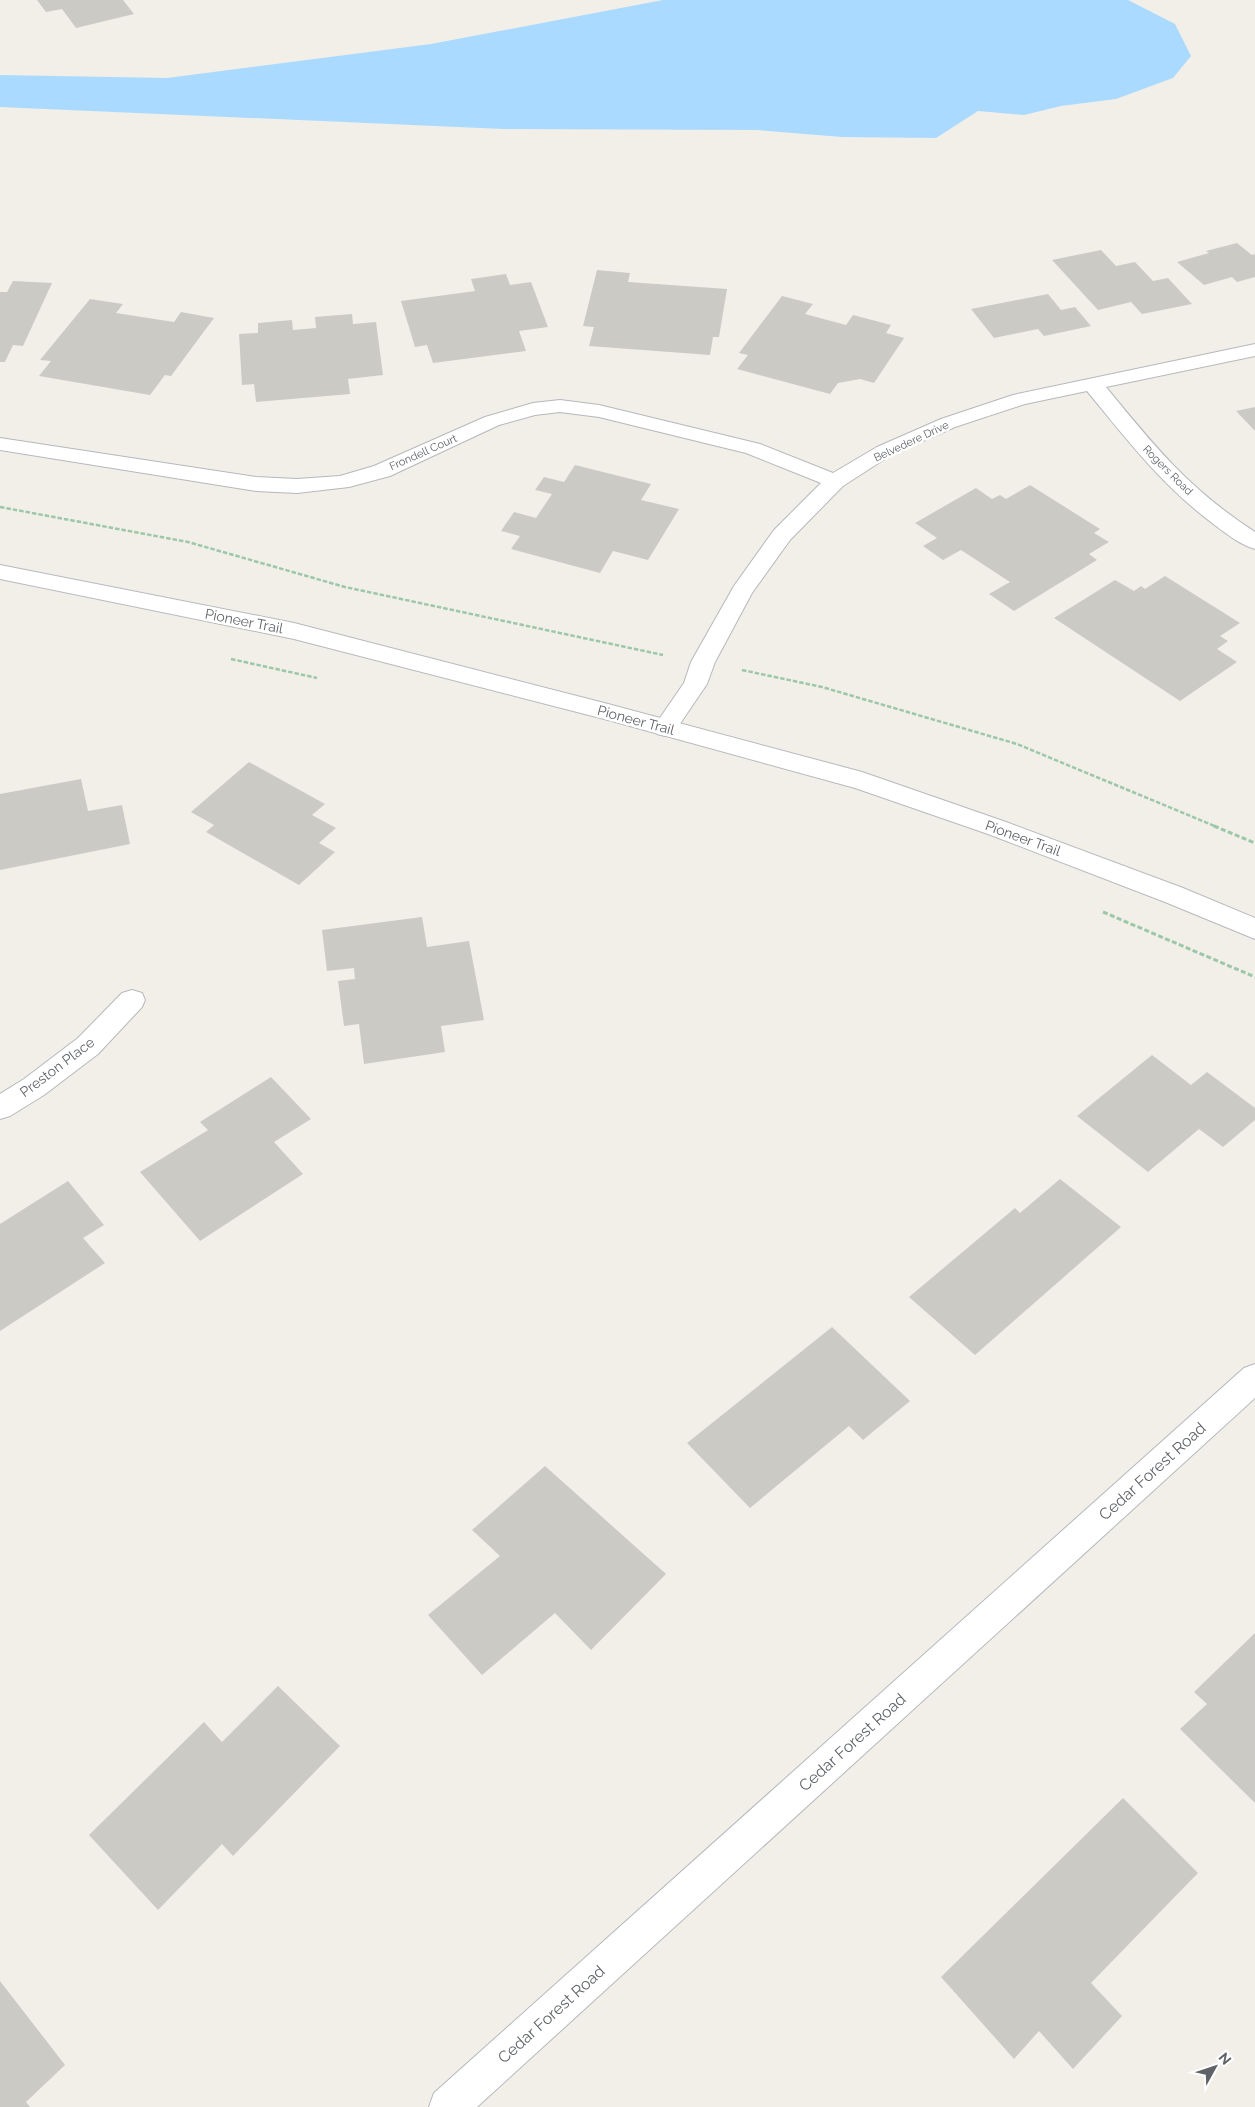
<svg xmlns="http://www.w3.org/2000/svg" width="1255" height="2107" font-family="Raleway,sans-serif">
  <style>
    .water { fill: #aadaff }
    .building { fill: #cccac5 }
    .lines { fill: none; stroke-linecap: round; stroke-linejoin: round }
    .minor-casing { stroke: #b5b8bc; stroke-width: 2 }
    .secondary-casing { stroke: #b6babf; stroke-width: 2 }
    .path-far1 { stroke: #9cc7a9; stroke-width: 2.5; stroke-dasharray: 4.5 2; stroke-linecap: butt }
    .path { stroke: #9cc7a9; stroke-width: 3; stroke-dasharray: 5 2.5; stroke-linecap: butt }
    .minor { fill: #fff; fill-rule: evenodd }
    .secondary { fill: #fff; fill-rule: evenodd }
    .labels { text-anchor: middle; stroke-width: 5; stroke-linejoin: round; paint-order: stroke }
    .far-street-label { font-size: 11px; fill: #5f6368; stroke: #fff }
    .street-label { font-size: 14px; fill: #5f6368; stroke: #fff }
    .near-street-label { font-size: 16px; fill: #5f6368; stroke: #fff }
  </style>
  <rect width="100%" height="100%" fill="#f1efe8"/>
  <path class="water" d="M663,0H1128L1175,24L1191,56L1173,78L1116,99L1061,106L1024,115L978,111L936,138L842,137L757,130L503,129L0,107V75L167,78L431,44Z"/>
  <path class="building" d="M37,0H123L134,14L76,28L62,9L46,12Z
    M1237,243L1252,255L1255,254V277L1237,282L1232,277L1204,285L1177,262L1209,253L1206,251Z
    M1101,250L1116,266L1135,262L1153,281L1168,278L1192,304L1142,314L1131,302L1098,310L1052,260Z
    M597,270L630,273L628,282L727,289L719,337H713L710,355L589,346L594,327L583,326Z
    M506,274L510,285L531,282L548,327L519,331L526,351L433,363L427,345L415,347L401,301L475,291L471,279Z
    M13,281L52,283L23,346L13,345L5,362H0V292H7Z
    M1048,294L1061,310L1075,307L1091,326L1044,336L1038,329L994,338L971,309Z
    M782,296L813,304L805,314L846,325L853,315L891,325L886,333L904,338L874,383L860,379L838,383L830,394L737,369L748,355L739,353Z
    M90,299L123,304L116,313L174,322L181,312L214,318L171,376L165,375L150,395L39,376L51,361L40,360Z
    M352,314L353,324L376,322L383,375L348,379L350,394L256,402L254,384L242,385L239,334L258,333V323L292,320L293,330L316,328L315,317Z
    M1255,407V431L1236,411Z
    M575,465L651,484L641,500L679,509L648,560L613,551L600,573L511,549L520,536L501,531L514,512L536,518L552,494L535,490L544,477L564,482Z
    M1030,485L1100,529L1094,533L1109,542L1089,554L1097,560L1014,611L989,594L1010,582L961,550L943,560L923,546L937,538L915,523L976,488L992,499L1000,495L1006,499Z
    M1165,576L1240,623L1220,636L1228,641L1217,649L1237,662L1180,701L1054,618L1115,580L1134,591L1141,586L1145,589Z
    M249,762L325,804L312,815L336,828L319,843L335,852L299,885L206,832L214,825L191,812Z
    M81,779L88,811L122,805L130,844L0,870V794Z
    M422,917L427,947L469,941L484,1020L441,1026L445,1052L364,1064L359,1024L344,1026L338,981L355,979L354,968L327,971L322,930Z
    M1152,1055L1191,1085L1207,1072L1255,1108V1120L1223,1147L1199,1129L1148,1172L1077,1116Z
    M271,1077L311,1119L274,1142L303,1174L200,1241L140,1172L208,1130L200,1122Z
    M1060,1179L1121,1227L975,1355L909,1297L1015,1208L1020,1213Z
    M68,1181L104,1225L83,1238L105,1263L0,1331V1224Z
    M832,1327L910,1401L863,1440L849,1426L750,1508L687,1443Z
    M545,1466L666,1574L591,1650L555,1613L482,1675L428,1615L500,1556L472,1530Z
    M1255,1633V1803L1180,1729L1207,1704L1194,1692Z
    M278,1686L340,1746L233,1856L222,1844L158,1910L89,1835L204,1722L222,1742Z
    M1123,1798L1198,1873L1091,1983L1122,2016L1073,2069L1039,2031L1014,2059L941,1977Z
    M0,1981L65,2065L26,2102L30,2107H0Z"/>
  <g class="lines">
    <g class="minor-casing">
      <path id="minor" d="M1255,344V356L1106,387C1154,446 1190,490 1255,532V549C1241,545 1228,535 1216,526C1163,487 1128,441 1087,391L1025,404L955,427L891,455L843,486L790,540L752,593L715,662L707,684L673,734L665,736L657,734L653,728L684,683L691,662L734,586L774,530L821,483L746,453L599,417L560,412L535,415L499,425L390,476L349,487L297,493L256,491L0,450V438L256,477L297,479L340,476L374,466L485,417L533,403L560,400L599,405L760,444L833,473L877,447L941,419L1013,395Z
        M132,990L142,993L145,1000L142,1007L98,1054L44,1095L10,1116L0,1119V1094L24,1079L78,1038L122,993Z
        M1255,1364V1398L477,2107H429L434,2093L1244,1368Z"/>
    </g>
    <g class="secondary-casing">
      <path id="secondary" d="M0,565L294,623L608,704L862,772L1006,822L1183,888L1255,918V939L1165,902L988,834L855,788L608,720L294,639L0,579Z"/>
    </g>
    <path class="path-far1" d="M0,507L188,542L345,587L663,655
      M231,659L317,678
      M742,670L822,687L1017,744L1217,827"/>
    <path class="path" d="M1214,826L1255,843
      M1103,912L1255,977"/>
    <use href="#minor" class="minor"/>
    <use href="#secondary" class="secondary"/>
  </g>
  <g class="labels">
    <g class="far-street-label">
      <text transform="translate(911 441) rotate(-25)" y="4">Belvedere Drive</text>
      <text transform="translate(423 452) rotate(-24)" y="4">Frondell Court</text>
      <text transform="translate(1168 470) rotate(45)" y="4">Rogers Road</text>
    </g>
    <g class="street-label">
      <text transform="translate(244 621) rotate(11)" y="5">Pioneer Trail</text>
      <text transform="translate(636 720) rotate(15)" y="5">Pioneer Trail</text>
      <text transform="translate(1023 838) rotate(20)" y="5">Pioneer Trail</text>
      <text transform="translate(57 1067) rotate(-37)" y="5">Preston Place</text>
    </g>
    <g class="near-street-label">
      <text transform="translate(1152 1471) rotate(-42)" y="6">Cedar Forest Road</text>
      <text transform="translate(852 1742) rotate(-42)" y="6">Cedar Forest Road</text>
      <text transform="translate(551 2014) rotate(-42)" y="6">Cedar Forest Road</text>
    </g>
  </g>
  <g transform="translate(1215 2067) rotate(50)" stroke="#ffffff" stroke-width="4" paint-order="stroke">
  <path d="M0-4L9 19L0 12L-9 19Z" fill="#5f6368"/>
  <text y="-8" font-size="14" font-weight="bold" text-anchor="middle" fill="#5f6368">N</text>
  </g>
</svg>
